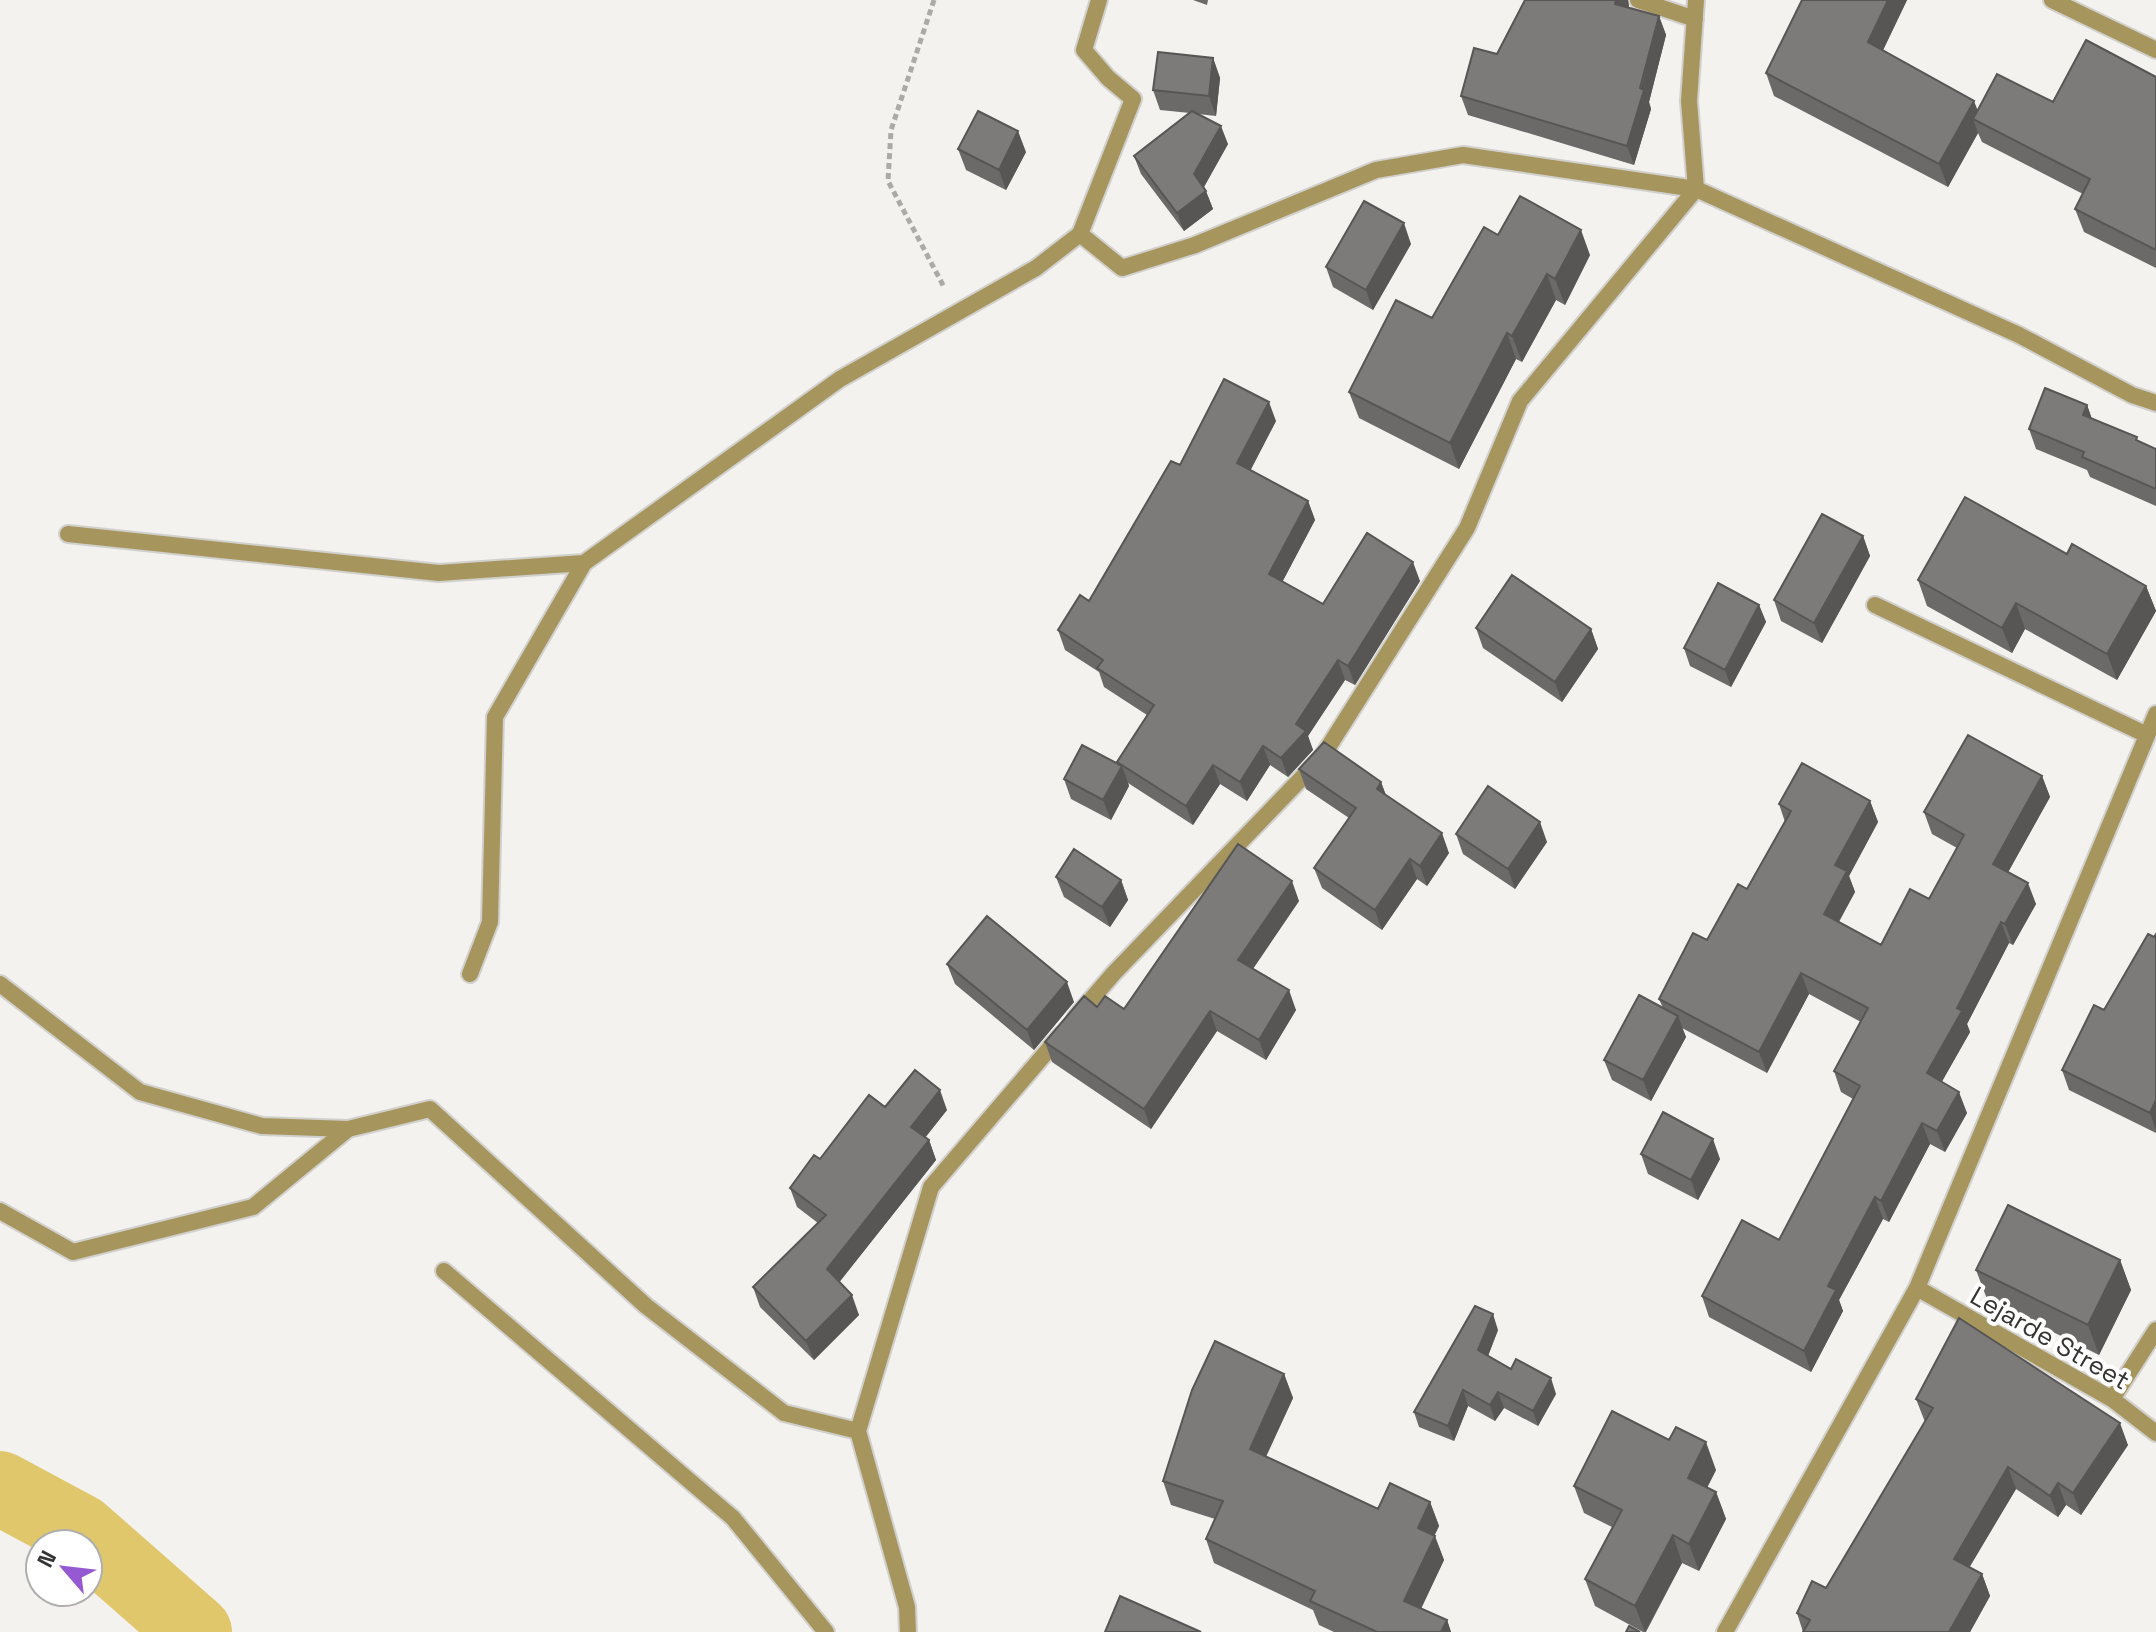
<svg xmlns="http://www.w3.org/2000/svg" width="2156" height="1632" font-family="'Space Grotesk',sans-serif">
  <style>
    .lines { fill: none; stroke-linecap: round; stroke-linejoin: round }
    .river { stroke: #e0c76c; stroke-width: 74 }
    .lane-casing { stroke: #d1d0cd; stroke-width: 20 }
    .street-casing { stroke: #d1d0cd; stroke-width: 20 }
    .path { stroke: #abaaa7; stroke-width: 5; stroke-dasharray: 6 4; stroke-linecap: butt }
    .lane { stroke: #a6965d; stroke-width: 16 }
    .street { stroke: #a6965d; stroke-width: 16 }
    .wall { fill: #6b6a68 }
    .shaded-wall { fill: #575655 }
    .building { fill: #7c7b79; stroke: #575655; stroke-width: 2 }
    .labels { text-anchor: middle; stroke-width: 8; stroke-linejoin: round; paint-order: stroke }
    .street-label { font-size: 26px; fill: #363534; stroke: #fff }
  </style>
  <rect width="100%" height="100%" fill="#f3f2ef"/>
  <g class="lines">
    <path class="river" d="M0,1488L80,1531L195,1632"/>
    <g class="lane-casing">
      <path id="lane" d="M2052,0L2156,50
        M68,534L439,573L584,563
        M470,974L490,922L495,717L584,563L840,379L1036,268L1080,234
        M0,1211L73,1252L253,1207L348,1129
        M444,1271L733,1518L826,1632"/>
    </g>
    <g class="street-casing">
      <path id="street" d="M1638,0L1695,19
        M1696,0L1689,101L1696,189L2019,335L2132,395L2156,403
        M1875,605L2147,735
        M0,984L140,1092L262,1126L348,1129L430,1109L646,1306L784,1413L858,1431L931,1187L1061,1035
        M1076,1017L1114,973L1322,757L1467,528L1520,401L1696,189L1463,155L1376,170L1195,245L1122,268L1080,234L1133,99L1108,78L1084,50L1099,0
        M1917,1288L2112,1399L2156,1433
        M2112,1399L2156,1330
        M858,1431L907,1607L908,1632
        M1725,1632L1917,1288L2156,714"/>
    </g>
    <path class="path" d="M934,0L891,130L888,181L944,287"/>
    <use href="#lane" class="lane"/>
    <use href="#street" class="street"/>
  </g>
  <path class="wall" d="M1193,0H1208L1207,5Z
    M1525,0H1628L1629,8L1659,16L1666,35L1649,102L1651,109L1634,165L1468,115L1461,96L1497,54Z
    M1827,0H1907L1883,50L1978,111L2053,102L2156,77V268L2084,232L2075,209L2083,194L1982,142L1978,133L1948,187L1774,96L1766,73Z
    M1213,58L1220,78L1216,116L1198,114L1228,144L1204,187L1213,209L1184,231L1141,174L1134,156L1190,113L1160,110L1153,90Z
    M958,149L1026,152L1006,190L966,170Z
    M1411,244L1373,310L1333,287L1326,267Z
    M1590,255L1565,305L1556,300L1522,362L1516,359L1459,469L1359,418L1349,392L1432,318Z
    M2087,405L2092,419L2156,449V506L2090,477L2087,470L2036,449L2029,429Z
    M1276,421L1250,470L1308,501L1315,520L1282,582L1323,604L1420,581L1355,685L1345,680L1308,736L1313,750L1288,777L1270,765L1247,801L1220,784L1193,825L1128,783L1129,786L1111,820L1071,799L1064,779L1118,764L1117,762L1147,715L1104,687L1099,672L1065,650L1058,630L1089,601L1180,465Z
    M1863,536L1870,556L1822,643L1781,621L1774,600Z
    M1918,580L2146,586L2156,611L2117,680L2025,629L2012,653L1927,606Z
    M1759,605L1766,622L1731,687L1690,666L1684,648Z
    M1476,628L1591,629L1598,649L1562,702L1483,648Z
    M1299,769L1381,782L1386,795L1449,853L1427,886L1417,879L1382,930L1322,888L1314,868L1349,818L1306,789Z
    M2042,776L2050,797L2008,872L2036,904L2013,945L2009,943L1967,1024L1970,1032L1942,1081L1967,1113L1945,1152L1930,1144L1889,1222L1883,1219L1839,1300L1843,1311L1811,1372L1709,1317L1702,1296L1779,1240L1853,1099L1841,1092L1834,1071L1861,1022L1809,994L1767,1073L1682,1028L1686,1037L1651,1101L1612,1080L1604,1060L1663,1008L1659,999L1747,889L1785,822L1779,804L1870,801L1878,822L1849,876L1855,892L1839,922L1881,945L1929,899L1957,848L1932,834L1924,812Z
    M1456,834L1547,842L1515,889L1463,854Z
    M1056,877L1121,880L1128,900L1110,927L1064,897Z
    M1299,901L1253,969L1296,1010L1266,1060L1217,1031L1151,1129L1052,1062L1045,1042L1097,1007L1124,1009Z
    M2156,934V1133L2069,1090L2062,1070Z
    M947,964L1074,1002L1034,1050L955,984Z
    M885,1107L947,1110L925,1138L929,1140L936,1160L839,1282L859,1315L814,1360L760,1307L753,1287L818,1223L797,1207L790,1188L820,1159Z
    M1641,1154L1720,1159L1698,1200L1648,1174Z
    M2120,1260L2131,1290L2099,1355L1987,1299L1976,1270Z
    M1498,1330L1488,1356L1556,1394L1538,1426L1504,1408L1495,1421L1468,1406L1454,1441L1419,1427L1414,1412Z
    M1284,1374L1293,1398L1266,1457L1378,1509L1430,1502L1439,1526L1434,1535L1444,1560L1421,1609L1447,1620L1451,1632H1334L1319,1625L1313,1610L1214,1563L1206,1539L1215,1519L1171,1505L1163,1481Z
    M1916,1399L2128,1445L2081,1515L2066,1505L2058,1517L2016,1489L1969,1567L1982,1574L1990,1596L1970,1632H1803L1797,1613L1826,1588L1925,1422Z
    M1716,1470L1707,1488L1716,1492L1726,1519L1699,1571L1682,1563L1646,1632H1643L1595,1606L1585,1579L1612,1527L1584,1513L1574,1486Z"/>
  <path class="shaded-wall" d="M1616,0H1628L1629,6L1622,23L1615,4Z
    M1888,0H1907L1876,65L1868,42Z
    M1659,16L1666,35L1649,102L1651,109L1634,165L1627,146Z
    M1213,58L1220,78L1216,116L1209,96Z
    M1974,101L1983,124L1973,119L1978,133L1948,187L1939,164Z
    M1221,126L1228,144L1201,192L1194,174Z
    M1018,131L1026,152L1006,190L999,170Z
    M1206,191L1213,209L1184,231L1177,213Z
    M1404,223L1411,244L1373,310L1366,290Z
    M1581,230L1590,255L1565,305L1555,279Z
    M1547,274L1556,300L1522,362L1512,336Z
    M1507,333L1516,359L1459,469L1450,443Z
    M1269,402L1276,421L1244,483L1237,463Z
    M2087,405L2094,425L2083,415Z
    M1308,501L1315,520L1276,594L1269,574Z
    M1863,536L1870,556L1822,643L1814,623Z
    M1413,562L1420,581L1355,685L1348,666Z
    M2146,586L2156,611L2117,680L2107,654Z
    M2016,603L2025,629L2012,653L2002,628Z
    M1759,605L1766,622L1731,687L1725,670Z
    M1591,629L1598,649L1562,702L1555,682Z
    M1338,660L1345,680L1308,736L1313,750L1288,777L1281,758L1296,724Z
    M1263,746L1270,765L1247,801L1240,782Z
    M1213,765L1220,784L1193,825L1186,806Z
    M1122,766L1129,786L1111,820L1103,800Z
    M2042,776L2050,797L2001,885L1993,864Z
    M1381,782L1388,802L1377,789Z
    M1870,801L1878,822L1849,876L1855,892L1831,935L1824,914L1835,865Z
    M1540,822L1547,842L1515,889L1508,869Z
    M1442,833L1449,853L1427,886L1420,866Z
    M1410,859L1417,879L1382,930L1375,910Z
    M1121,880L1128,900L1110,927L1102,907Z
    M1292,881L1299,901L1245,980L1238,960Z
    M2028,883L2036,904L2013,945L2005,924Z
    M2001,922L2009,943L1967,1024L1970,1032L1935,1094L1927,1073L1957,1008Z
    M1801,973L1809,994L1767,1073L1759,1052Z
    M1067,982L1074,1002L1034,1050L1027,1030Z
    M1289,990L1296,1010L1266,1060L1259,1040Z
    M1210,1011L1217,1031L1151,1129L1144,1109Z
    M1678,1016L1686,1037L1651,1101L1643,1080Z
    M940,1090L947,1110L918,1146L911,1127Z
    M1959,1092L1967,1113L1945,1152L1937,1131Z
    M2156,1100V1131L2150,1113Z
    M1922,1123L1930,1144L1889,1222L1881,1201Z
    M1713,1139L1720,1159L1698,1200L1691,1180Z
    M929,1140L936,1160L834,1289L827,1269Z
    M1875,1197L1883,1219L1839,1300L1843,1311L1811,1372L1804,1351L1828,1286Z
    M2120,1260L2131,1290L2099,1355L2088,1325Z
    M852,1295L859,1315L814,1360L806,1341Z
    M1493,1314L1498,1330L1484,1366L1478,1350Z
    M1284,1374L1293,1398L1258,1473L1250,1449Z
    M1551,1378L1556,1394L1538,1426L1533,1411Z
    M1463,1390L1468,1406L1454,1441L1448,1426Z
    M1498,1392L1504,1408L1495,1421L1490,1405Z
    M2120,1423L2128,1445L2081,1515L2073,1493Z
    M1706,1442L1716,1470L1698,1505L1688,1478Z
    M2008,1467L2016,1489L1962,1580L1954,1559Z
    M2058,1483L2066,1505L2058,1517L2050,1496Z
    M1716,1492L1726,1519L1699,1571L1689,1544Z
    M1430,1502L1439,1526L1427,1552L1418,1528Z
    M1673,1535L1682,1563L1645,1632L1635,1606Z
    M1435,1536L1444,1560L1413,1625L1404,1601Z
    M1982,1574L1990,1596L1970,1632H1949Z
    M1447,1620L1451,1632H1441Z"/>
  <path class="building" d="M1525,0H1616L1615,4L1659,16L1640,88L1644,90L1627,146L1461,96L1474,48L1497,54Z
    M1802,0H1888L1868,42L1974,101L1939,164L1766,73Z
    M2086,40L2156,77V250L2075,209L2090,179L1973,119L1997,74L2053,102Z
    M1158,52L1213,58L1209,96L1153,90Z
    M978,111L1018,131L999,170L958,149Z
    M1192,111L1221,126L1194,174L1206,191L1177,213L1134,156Z
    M1520,196L1581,230L1555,279L1547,274L1512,336L1507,333L1450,443L1349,392L1396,300L1432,318L1484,227L1498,235Z
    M1364,201L1404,223L1366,290L1326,267Z
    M1224,379L1269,402L1237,463L1308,501L1269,574L1323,604L1367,533L1413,562L1348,666L1338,660L1296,724L1306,731L1281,758L1263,746L1240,782L1213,765L1186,806L1117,762L1154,705L1097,668L1103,660L1058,630L1080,595L1089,601L1171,461L1180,465Z
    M2045,388L2087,405L2083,415L2137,437L2136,440L2156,449V489L2082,457L2084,452L2029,429Z
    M1965,497L2067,554L2072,544L2146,586L2107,654L2016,603L2002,628L1918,580Z
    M1822,514L1863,536L1814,623L1774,600Z
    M1512,575L1591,629L1555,682L1476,628Z
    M1718,583L1759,605L1725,670L1684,648Z
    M1968,735L2042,776L1993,864L2028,883L2005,924L2001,922L1957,1008L1962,1011L1927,1073L1959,1092L1937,1131L1922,1123L1881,1201L1875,1197L1828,1286L1836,1290L1804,1351L1702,1296L1742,1220L1779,1240L1860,1086L1834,1071L1868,1008L1801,973L1759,1052L1659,999L1693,933L1707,940L1738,884L1747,889L1791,811L1779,804L1802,763L1870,801L1835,865L1847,871L1824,914L1881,945L1910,889L1929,899L1964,835L1924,812Z
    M1324,742L1381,782L1377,789L1442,833L1420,866L1410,859L1375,910L1314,868L1356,808L1299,769Z
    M1082,745L1122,766L1103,800L1064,779Z
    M1488,786L1540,822L1508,869L1456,834Z
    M1238,844L1292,881L1238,960L1289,990L1259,1040L1210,1011L1144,1109L1045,1042L1084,996L1097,1007L1105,996L1124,1009Z
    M1074,849L1121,880L1102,907L1056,877Z
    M987,916L1067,982L1027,1030L947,964Z
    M2148,934L2154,937L2156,934V1100L2150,1113L2062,1070L2094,1005L2104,1010Z
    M1639,995L1678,1016L1643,1080L1604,1060Z
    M915,1070L940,1090L911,1127L929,1140L827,1269L852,1295L806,1341L753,1287L826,1215L790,1188L814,1155L820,1159L869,1095L885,1107Z
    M1663,1112L1713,1139L1691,1180L1641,1154Z
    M2008,1205L2120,1260L2088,1325L1976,1270Z
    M1475,1306L1493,1314L1478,1350L1511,1369L1516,1359L1551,1378L1533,1411L1498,1392L1490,1405L1463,1390L1448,1426L1414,1412Z
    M1959,1318L2120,1423L2073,1493L2058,1483L2050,1496L2008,1467L1954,1559L1982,1574L1949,1632H1803L1810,1620L1797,1613L1812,1581L1826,1588L1933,1408L1916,1399Z
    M1215,1341L1284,1374L1250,1449L1378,1509L1390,1483L1430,1502L1418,1528L1435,1536L1404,1601L1447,1620L1441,1632H1377L1310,1601L1315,1591L1206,1539L1223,1501L1163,1481L1192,1390Z
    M1612,1411L1669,1440L1676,1427L1706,1442L1688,1478L1716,1492L1689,1544L1673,1535L1635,1606L1585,1579L1622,1510L1574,1486Z
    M1120,1596L1201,1632H1105Z
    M1629,1626L1640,1632H1626Z"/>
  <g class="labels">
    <g class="street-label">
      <text transform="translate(2050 1338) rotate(30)" y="9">Lejarde Street</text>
    </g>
  </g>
  <g transform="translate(64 1568) rotate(298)"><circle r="38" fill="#ffffff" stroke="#afaeae" stroke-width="2"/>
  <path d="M0-6L14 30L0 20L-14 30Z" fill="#955ad1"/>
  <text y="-12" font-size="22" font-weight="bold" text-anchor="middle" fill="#363534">N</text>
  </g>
</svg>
